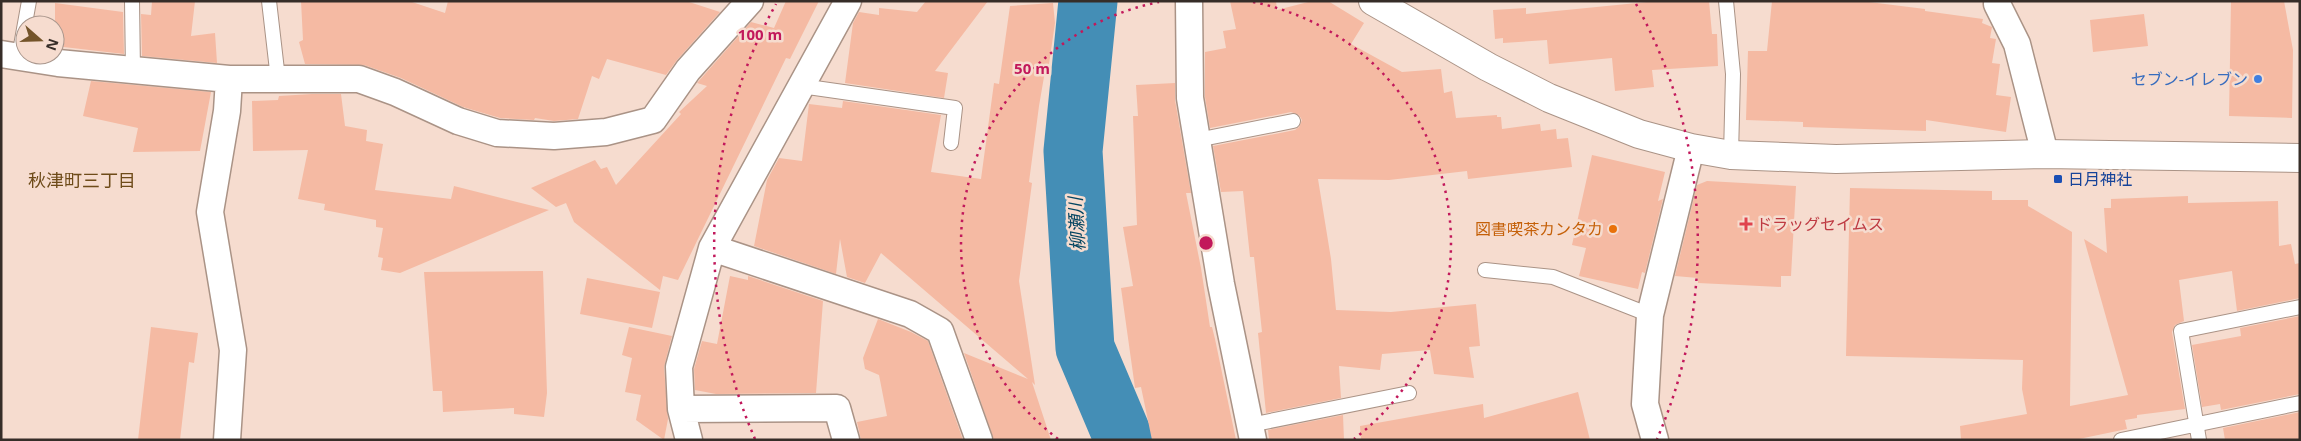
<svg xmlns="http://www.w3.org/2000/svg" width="2301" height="441" font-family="'Open Sans','Noto Sans JP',sans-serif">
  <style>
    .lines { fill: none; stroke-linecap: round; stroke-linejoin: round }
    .river { stroke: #448eb6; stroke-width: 59 }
    .building { fill: #f5baa3 }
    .service-casing { stroke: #aa9386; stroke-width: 16 }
    .minor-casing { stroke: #aa9386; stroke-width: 29 }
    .tertiary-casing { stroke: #aa9386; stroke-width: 30 }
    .service { stroke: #fff; stroke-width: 14 }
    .minor { stroke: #fff; stroke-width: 26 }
    .tertiary { stroke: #fff; stroke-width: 28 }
    .ring { fill: none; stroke: #c2185b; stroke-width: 2.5; stroke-dasharray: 2.5 5 }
    .shop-dot { fill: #3f7fe0; stroke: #f6dccf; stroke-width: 2 }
    .transit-dot { fill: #1a4fb4; stroke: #f6dccf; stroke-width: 2 }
    .health-dot { fill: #e0444e; stroke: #f6dccf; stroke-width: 2 }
    .food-dot { fill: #e8710a; stroke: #f6dccf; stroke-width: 2 }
    .labels { text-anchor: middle; stroke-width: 5; stroke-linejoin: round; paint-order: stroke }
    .shop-label { font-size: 16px; fill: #366cbe; stroke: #f6dccf; text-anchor: end }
    .transit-label { font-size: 16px; fill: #164399; stroke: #f6dccf; text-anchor: start }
    .health-label { font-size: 16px; fill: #be3a42; stroke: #f6dccf; text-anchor: start }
    .food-label { font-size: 16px; fill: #c56008; stroke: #f6dccf; text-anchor: end }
    .neighbourhood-label { font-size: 18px; fill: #6e4b19; stroke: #f6dccf }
    .water-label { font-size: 18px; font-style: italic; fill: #034460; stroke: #f6dccf }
    .centre { fill: #c2185b; stroke: #f6dccf; stroke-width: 2.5 }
    .ring-label { font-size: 15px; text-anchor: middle; font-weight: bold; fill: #c2185b; stroke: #f6dccf; stroke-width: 5; stroke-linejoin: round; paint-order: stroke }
  </style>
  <rect width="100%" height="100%" fill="#f6dccf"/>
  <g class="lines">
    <path class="river" d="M1088,1L1073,151L1085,348L1124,440"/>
  </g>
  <path class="building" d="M152,1H195L191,36L215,33L217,63L142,56L141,14L151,15Z
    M301,1H409L445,13L448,1H686L720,12L677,60L666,75L607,59L599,79L592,76L578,119L554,121L535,118L534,120L500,118L463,107L401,78L364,65L305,64L299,42L303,40Z
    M786,1H819L790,59L786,58L678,280L663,276L660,290L574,222L566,203L556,207L531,188L595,160L601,169L607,167L616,185L681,114L679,112L707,86L697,83L751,22L774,28Z
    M926,1H988L935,71L948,73L944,98L845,83L853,23L859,12L879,15V8L917,12Z
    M1230,1H1276L1277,10L1312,1H1328L1364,23L1351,44L1402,72L1441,69L1444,93L1452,91L1456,118L1497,115V117H1501L1502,129L1540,124L1541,131L1556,129L1557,139L1568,138L1572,167L1468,179L1467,171L1389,180L1318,179L1331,259L1336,310L1391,312L1476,304L1480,346L1469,347L1474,378L1434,374L1430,350L1382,354L1380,370L1339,366L1341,398L1266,413L1258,333L1262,332L1254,257H1250L1243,191L1221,192L1213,146L1295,130L1299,127L1302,120L1299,115L1291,112L1210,128L1205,97V52L1226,48L1223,31L1236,29Z
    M1657,1H1709L1712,34H1717L1718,66L1652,70L1654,87L1615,91L1612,58L1549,64L1547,40L1503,43V38L1495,39L1493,10L1526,8V14Z
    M1772,1H1861L1925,9V11L1983,19L1982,23L1992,27L1990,38L1996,39L1992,63L2000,64L1996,95L2011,97L2006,132L1926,120V131L1803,127V122L1746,120L1748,51H1767Z
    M2231,1H2284L2293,50L2292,118L2229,116Z
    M55,3L123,12L124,54L55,46Z
    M1053,3L1055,23L1048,71H1045L1039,106L1029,182L1032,183L1019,281L1035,385L1032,382L1051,440H994L964,353L1028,379L881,253L865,283L847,277L840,239L836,274L754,246L767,180L779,158L802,161L809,104L842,108L843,101L941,115L931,172L981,179L994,83L999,84L1010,6Z
    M2144,14L2148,46L2093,52L2090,20Z
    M91,81L211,92L200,151L133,152L138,128L83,116Z
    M1175,83V100L1191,193H1186L1201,268L1210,327H1212L1215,339L1236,440H1152L1141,387L1135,388L1121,288L1133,286L1123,227L1137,225L1133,116H1138L1136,85Z
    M312,94H341L345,126L367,130L366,141L383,144L375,190L451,199L454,186L549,210L400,273L381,270L383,258L378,257L383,228L376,227V220L324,210L325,204L298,199L308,150L253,151L252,101L278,100L279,96Z
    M1592,155L1665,172L1658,201L1663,199L1645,273L1642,272L1638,289L1579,276L1586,248L1572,245Z
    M1707,181L1796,186L1791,276H1781V287L1698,283V278L1675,276L1697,185Z
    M1850,188L1992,191V200H2028V206L2072,232L2070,406L2128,395L2084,239L2107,253L2104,208H2111V199L2188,196V203L2278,201L2279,246L2291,244L2295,264L2300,263V298L2237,311L2232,271L2179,280L2184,321L2175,325L2172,332L2185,409L2137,415V418L2125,420L2127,429L2074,440H1961L1960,426L2027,414L2022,389L2023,360L1846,356Z
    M543,271L547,393L544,417L514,414V408L443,412L442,391H433L424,272Z
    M730,276L748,280V276L823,301L816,393L716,394L695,390L694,369L702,341L717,344Z
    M587,278L660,292L652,328L580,314Z
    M2300,316V394L2221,410L2220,404L2202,407L2192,345L2241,336L2240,328Z
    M878,319L911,332L928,341L963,440H861L857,422L887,416L879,375L865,369L863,358Z
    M151,327L198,333L194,363L189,362L180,440H138Z
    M629,327L672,336L664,367L668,419L664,440L636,420L641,395L625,392L632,358L622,355Z
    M1578,392L1590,440H1361L1360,426L1483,404L1484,418Z
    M2300,412V440H2225L2223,428Z
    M1343,415L1344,440H1269L1268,430Z"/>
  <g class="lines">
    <g class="service-casing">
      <path id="service" d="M132,1L133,71
        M269,1L278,79
        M1726,1L1733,74L1731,155
        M19,57L29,1
        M801,86L955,108L951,143
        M1197,140L1293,121
        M1485,270L1553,277L1650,315
        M1250,425L1409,393
        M2121,440L2300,403
        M2199,440L2181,331L2300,307"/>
    </g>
    <g class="minor-casing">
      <path id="minor" d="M1189,1L1190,98L1221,284L1253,440
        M1997,4L2017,44L2045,154
        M1,54L58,63L229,79H359L395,92L458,121L497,133L554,136L606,132L653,120L688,70L750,1
        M712,248L910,314L940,331L979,440
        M681,409L837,408L846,440
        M227,440L233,350L210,212L227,111L229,79
        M689,440L681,409L679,367L712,248L848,1
        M1655,440L1645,404L1650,315L1691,148"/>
    </g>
    <g class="tertiary-casing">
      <path id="tertiary" d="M1373,1L1488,67L1549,98L1639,134L1691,148L1731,155L1836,159L2045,154L2300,158"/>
    </g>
    <use href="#service" class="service"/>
    <use href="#minor" class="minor"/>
    <use href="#tertiary" class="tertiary"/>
  </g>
  <g class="ring">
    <path d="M1058 439A246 246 0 0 1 1159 2M1253 2A246 246 0 0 1 1354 439"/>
    <path d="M755 439A492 492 0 0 1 776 4M1636 4A492 492 0 0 1 1657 439"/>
  </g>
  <circle class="shop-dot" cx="2258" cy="79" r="5"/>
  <rect class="transit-dot" x="2053" y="174" width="10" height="10" rx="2.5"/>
  <path class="health-dot" d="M1743.5 216.5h5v5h5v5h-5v5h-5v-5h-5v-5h5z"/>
  <circle class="food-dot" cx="1613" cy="229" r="5"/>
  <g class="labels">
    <g class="shop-label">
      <text x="2248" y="85">セブン-イレブン</text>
    </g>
    <g class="transit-label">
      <text x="2068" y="185">日月神社</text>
    </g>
    <g class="health-label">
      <text x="1756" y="230">ドラッグセイムス</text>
    </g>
    <g class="food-label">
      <text x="1603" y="235">図書喫茶カンタカ</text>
    </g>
    <g class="neighbourhood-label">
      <text x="82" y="187">秋津町三丁目</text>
    </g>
    <g class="water-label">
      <text transform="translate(1077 224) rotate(-93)" y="6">柳瀬川</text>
    </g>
  </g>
  <circle cx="1206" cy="243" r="8" class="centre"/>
  <g class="ring-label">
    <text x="760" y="40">100 m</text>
    <text x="1032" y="74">50 m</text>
  </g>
  <rect width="2301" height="441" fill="none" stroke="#362d28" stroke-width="5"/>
  <g transform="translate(40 40) rotate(110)"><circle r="24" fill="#f6dccf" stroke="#a9968c"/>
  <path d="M0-4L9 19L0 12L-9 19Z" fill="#74542a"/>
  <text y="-8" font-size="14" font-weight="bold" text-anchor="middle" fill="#362d28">N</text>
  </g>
</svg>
